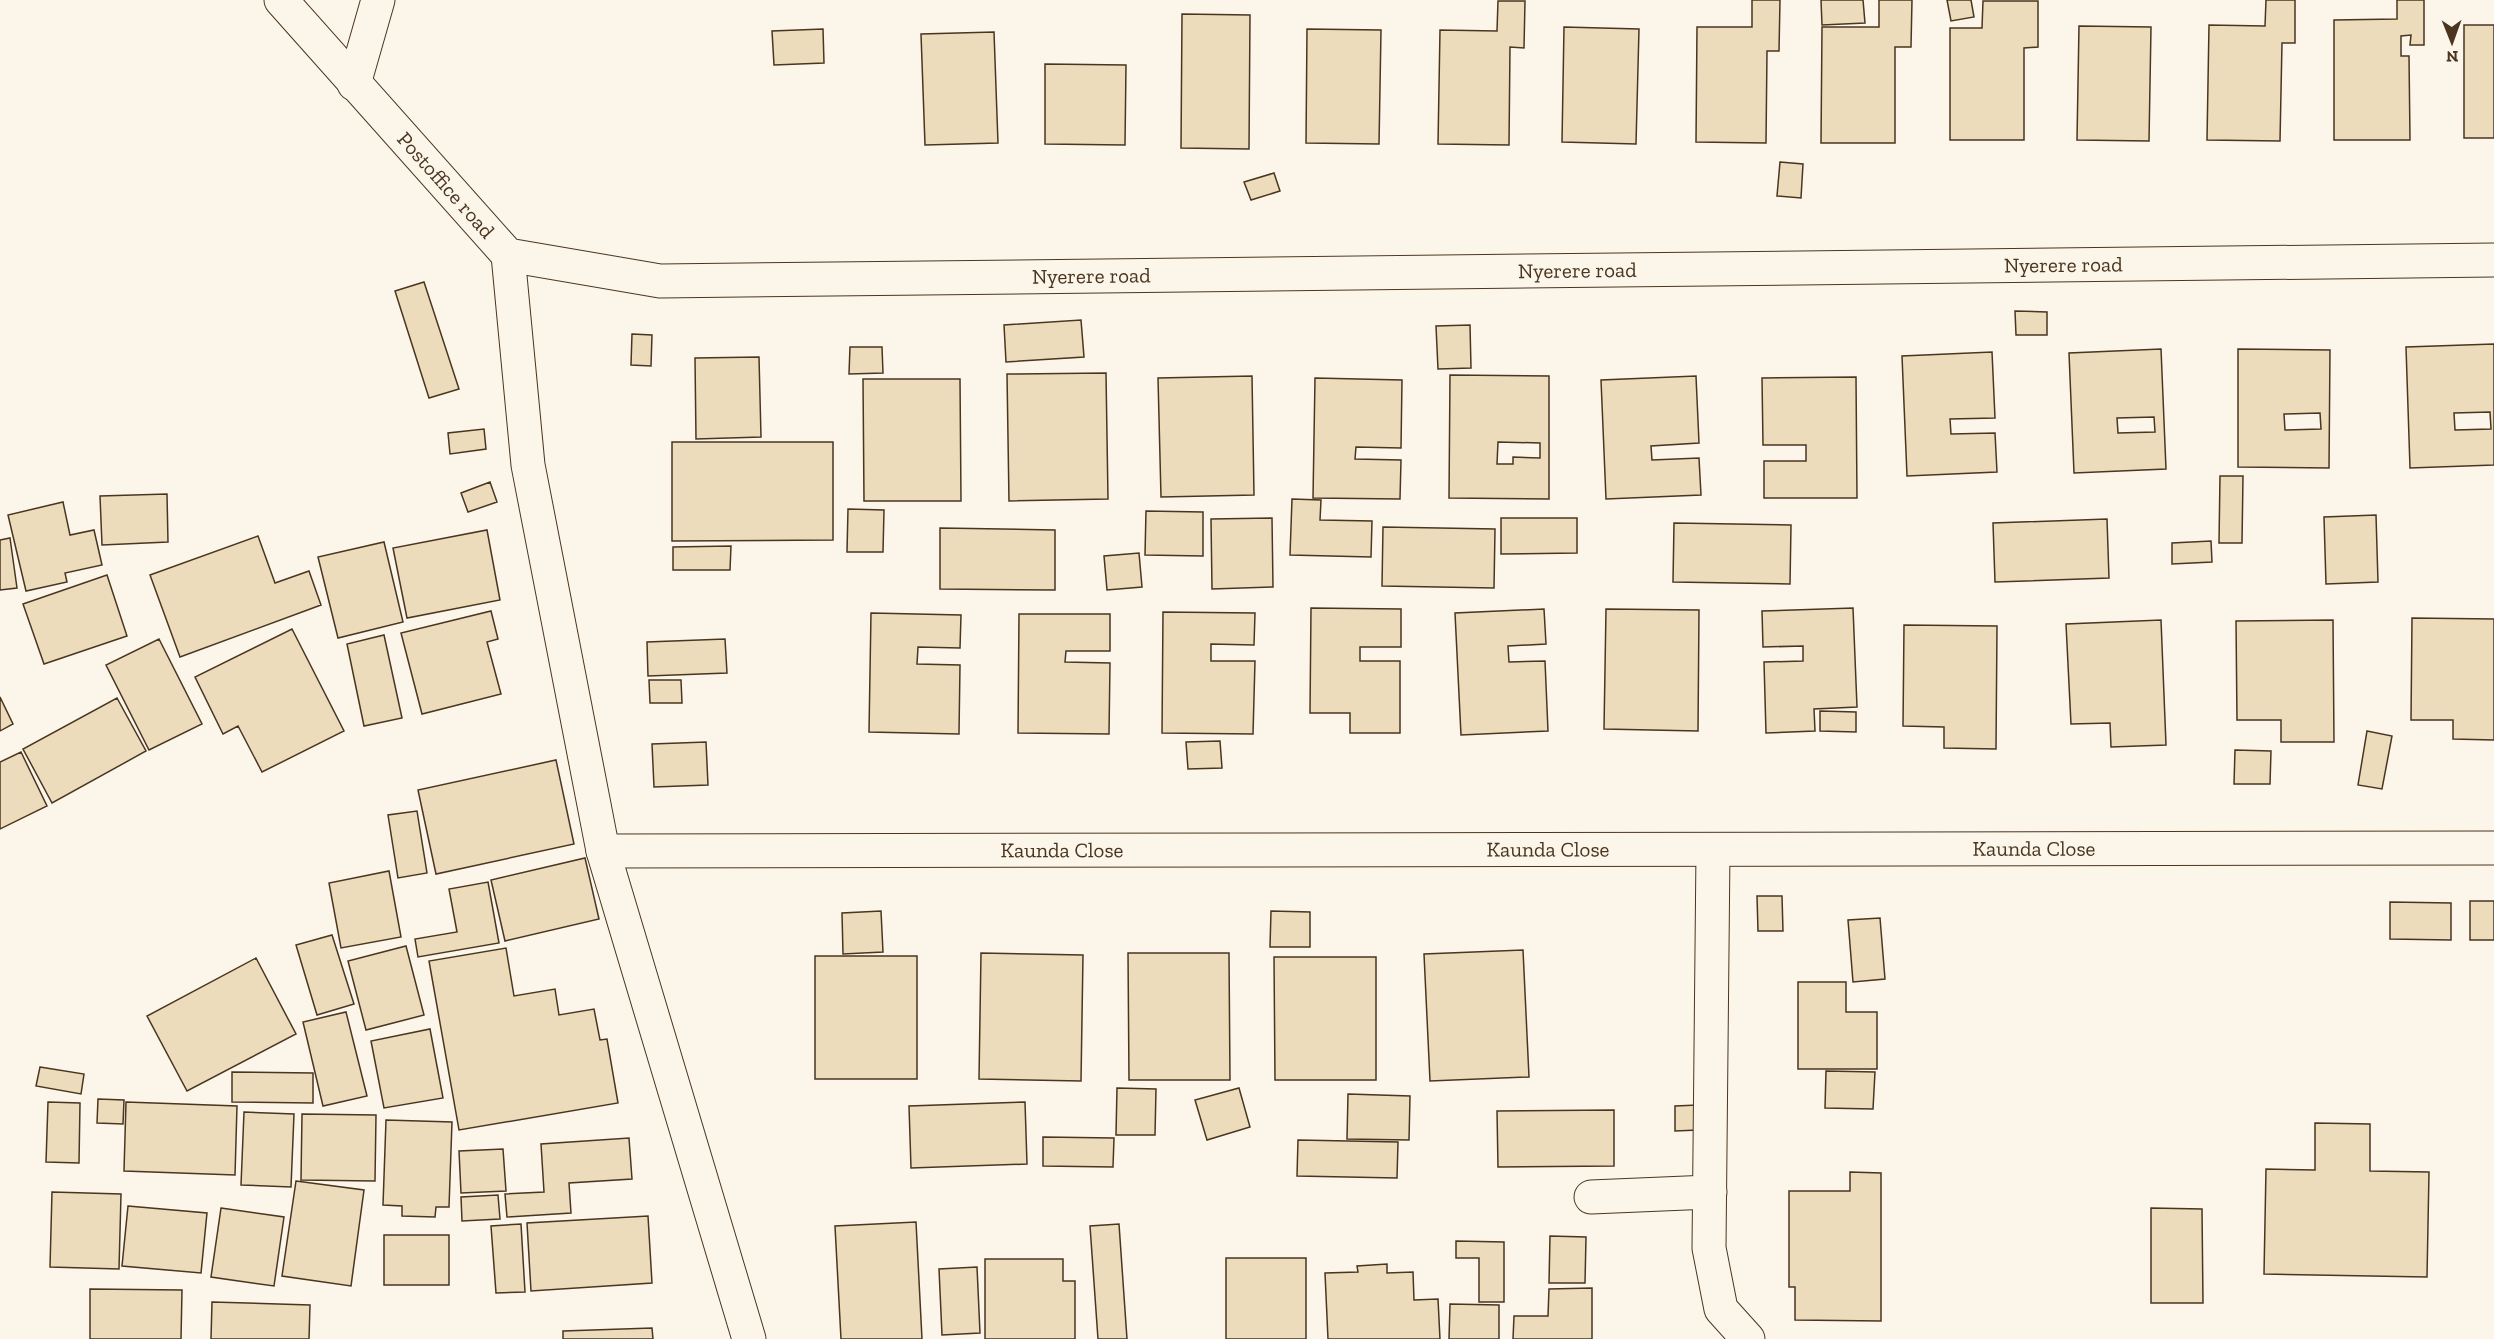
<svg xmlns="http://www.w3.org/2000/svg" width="2494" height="1339" font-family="'Zilla Slab',serif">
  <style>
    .building { fill: #ecdcbc; stroke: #4a3520; stroke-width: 1.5; fill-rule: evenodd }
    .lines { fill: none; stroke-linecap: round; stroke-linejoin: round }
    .minor-casing { stroke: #4a3520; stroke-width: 35 }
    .minor { stroke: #fbf6e9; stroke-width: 33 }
    .labels { text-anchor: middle; stroke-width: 4.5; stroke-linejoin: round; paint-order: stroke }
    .street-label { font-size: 21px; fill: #4a3520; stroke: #fbf6e9 }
  </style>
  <rect width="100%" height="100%" fill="#fbf6e9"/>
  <path class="building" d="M1752,0H1780L1779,51H1767L1766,143L1696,142L1697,27H1752Z
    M1821,0H1863L1865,23L1822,25Z
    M1879,0H1912L1911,47H1895V143H1821L1822,27H1879Z
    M1947,0H1971L1974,17L1951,21Z
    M2266,0H2295V43H2282L2280,141L2207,140L2209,25L2265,26Z
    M2397,0H2424V45H2410L2411,35L2401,36V56H2409L2410,140H2334V20L2397,19Z
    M1498,1H1525L1524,48L1510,47L1509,145L1438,144L1440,30L1497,31Z
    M1983,1H2038V47L2024,48V140H1950V28H1982Z
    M1182,14L1250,15L1249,149L1181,148Z
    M2464,25H2494V138H2464Z
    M2079,26L2151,27L2149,141L2077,140Z
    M1564,27L1639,29L1636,144L1562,142Z
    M823,29L824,63L774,65L772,31Z
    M1307,29L1381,30L1379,144L1306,143Z
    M994,32L998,143L925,145L921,34Z
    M1045,64L1126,65L1125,145L1045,144Z
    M1780,162L1803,164L1801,198L1777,196Z
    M1274,173L1280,191L1251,200L1244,182Z
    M424,282L459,389L429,398L395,291Z
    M2015,311L2047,312V335H2016Z
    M1081,320L1084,357L1006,362L1004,325Z
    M1470,325L1471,368L1438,369L1436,326Z
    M632,334L652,335L651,366L631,365Z
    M2494,344V465L2410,468L2406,347ZM2490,412L2491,429L2455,430L2454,413Z
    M850,347H882L883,373L849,374Z
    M2161,349L2166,469L2074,473L2069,353ZM2154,417L2155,432L2118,433L2117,418Z
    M2238,349L2330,350L2329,468L2238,467ZM2320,413L2321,429L2285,430L2284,414Z
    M1992,352L1995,418L1950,419L1951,434L1995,433L1997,472L1907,476L1902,356Z
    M759,357L761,437L696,439L695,358Z
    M1106,373L1108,499L1009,501L1007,374Z
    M1450,375L1549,376V499L1449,498ZM1498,442L1540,443V458L1513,457V464H1497Z
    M1252,376L1254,495L1161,497L1158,378Z
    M1696,376L1699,443L1651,446L1652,460L1699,458L1701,495L1606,499L1601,380Z
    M1856,377L1857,498H1764V461H1806V445H1763L1762,378Z
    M1315,378L1402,380L1401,448L1356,447L1355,459L1401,460L1400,499L1313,498Z
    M863,379H960L961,501H864Z
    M484,429L486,449L450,454L448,433Z
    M672,442H833V540L672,541Z
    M2220,476H2243L2242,543H2219Z
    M490,482L497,502L468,512L461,493Z
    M167,494L168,542L102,545L100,496Z
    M1292,499L1321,500L1320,520L1372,521L1371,557L1290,555Z
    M63,502L70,535L94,530L102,565L65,573L67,582L26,591L8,515Z
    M848,509L884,510L883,552H847Z
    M1146,511L1203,512V556L1145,555Z
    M2376,515L2378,582L2326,584L2324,517Z
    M1272,518L1273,587L1212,589L1211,519Z
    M1501,518H1577V553L1501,554Z
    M2107,519L2109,578L1995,582L1993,523Z
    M1674,523L1791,525L1790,584L1673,582Z
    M1383,527L1495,529L1494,588L1382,586Z
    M940,528L1055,530V590L940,589Z
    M487,530L500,600L407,618L393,548Z
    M258,536L275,583L309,571L321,605L180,657L150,575Z
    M10,538L17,588L0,590V540Z
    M2211,541L2212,562L2172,564V543Z
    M384,542L403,622L338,638L318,557Z
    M731,546L730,570H673V547Z
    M1139,553L1142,587L1107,590L1104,556Z
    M107,575L127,636L44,664L23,604Z
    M1311,608L1401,609V647H1360V661H1400V733H1350V713H1310Z
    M1853,608L1857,707L1814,709L1815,731L1766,733L1764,662L1803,661V646L1763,647L1762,611Z
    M1544,609L1546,644L1508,646L1509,662L1545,661L1548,731L1461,735L1455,613Z
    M1606,609L1699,610L1698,731L1604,729Z
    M491,611L498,639L487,642L501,694L422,714L401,633Z
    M1163,612L1255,613L1254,645L1211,644V661H1255L1253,734L1162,733Z
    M871,613L961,615L960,648L918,647L917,664L960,665L959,734L869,732Z
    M1019,614H1110V651H1066L1065,662L1110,663L1109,734L1018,733Z
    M2412,618L2494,619V740L2453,739V720H2411Z
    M2161,620L2166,745L2111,747L2110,723L2071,724L2066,624Z
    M2333,620L2334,742H2281V720H2237L2236,621Z
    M1904,625L1997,626L1996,749L1944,748V727L1903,726Z
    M292,629L344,731L262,772L238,726L223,734L195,677Z
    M384,635L402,718L364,726L347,644Z
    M159,639L202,724L149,750L106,665Z
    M725,639L727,673L648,676L647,642Z
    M649,680H681L682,703H650Z
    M0,697L13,724L0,731Z
    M117,698L146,751L52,803L23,749Z
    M1820,711L1856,712V732L1820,731Z
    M2367,731L2392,736L2382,789L2358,785Z
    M1220,741L1222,768L1188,769L1186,742Z
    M706,742L708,785L654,787L652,744Z
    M2235,750L2271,751L2270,784H2234Z
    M21,752L47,806L0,829V762Z
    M556,760L574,844L436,874L418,790Z
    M417,811L427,873L398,878L388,815Z
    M585,858L599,919L505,941L491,880Z
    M389,871L401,937L341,948L329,883Z
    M488,882L499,943L418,957L415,939L457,932L449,889Z
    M1757,896H1782L1783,931H1758Z
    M2470,901H2494V940H2470Z
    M2390,902L2451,903V940L2390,939Z
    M881,911L883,952L843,954L842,913Z
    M1271,911L1310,912V947H1270Z
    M1880,918L1885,979L1853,982L1848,920Z
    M332,935L354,1004L317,1015L296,945Z
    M406,946L424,1015L366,1030L348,961Z
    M506,948L514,996L555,989L559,1015L594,1009L600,1040L607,1039L618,1103L459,1130L429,961Z
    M1523,950L1529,1077L1430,1081L1424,954Z
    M981,953L1083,955L1081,1081L979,1079Z
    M1128,953H1229L1230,1080H1129Z
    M815,956H917V1079H815Z
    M1274,957H1376V1080H1275Z
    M256,958L296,1034L187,1091L147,1016Z
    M1798,982H1846V1012H1877V1069H1798Z
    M346,1012L367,1096L323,1106L303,1022Z
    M430,1029L443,1098L384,1108L371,1041Z
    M40,1067L84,1074L81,1094L36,1086Z
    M1826,1071L1875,1072L1873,1109L1825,1108Z
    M232,1072L313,1073V1103L232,1102Z
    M1117,1088L1156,1089L1155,1135H1116Z
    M1239,1088L1250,1127L1207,1140L1195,1100Z
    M1348,1094L1410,1096L1409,1140L1347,1139Z
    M98,1099L124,1100L123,1124L97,1123Z
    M48,1102L80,1103L79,1163L46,1162Z
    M126,1102L237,1106L235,1175L124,1171Z
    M1025,1102L1027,1164L911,1168L909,1106Z
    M1698,1105V1130L1675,1131V1106Z
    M1614,1110V1166L1498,1167L1497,1111Z
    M244,1112L294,1114L291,1187L241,1185Z
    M302,1114L376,1115L375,1181L301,1180Z
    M386,1120L452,1122L449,1207H436L435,1217L402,1216V1206L383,1205Z
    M2315,1123L2370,1124V1171L2429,1172L2427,1277L2264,1274L2266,1169L2315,1170Z
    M1043,1137L1114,1138L1113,1167L1043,1166Z
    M629,1138L632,1179L569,1183L571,1213L507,1217L505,1194L544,1192L541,1144Z
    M1298,1140L1398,1142L1397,1178L1297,1176Z
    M503,1149L506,1191L461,1193L459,1151Z
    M1850,1172L1881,1173V1321L1795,1320V1287H1789V1191H1850Z
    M296,1181L364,1190L351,1286L282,1276Z
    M52,1192L121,1194L119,1269L50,1267Z
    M498,1195L500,1219L462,1221L461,1197Z
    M128,1206L207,1213L201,1273L122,1266Z
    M221,1208L284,1217L274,1286L211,1277Z
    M2151,1208L2202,1209L2203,1303H2151Z
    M648,1216L652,1283L531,1291L527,1223Z
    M916,1222L922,1339H841L835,1226Z
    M521,1224L525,1292L496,1293L491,1226Z
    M1119,1224L1127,1339H1098L1090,1226Z
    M384,1235H449V1285H384Z
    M1550,1236L1586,1237L1585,1283H1549Z
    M1456,1241L1504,1242V1302H1479V1258H1456Z
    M1226,1258H1306V1339H1226Z
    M985,1259H1063V1281H1075V1339H985Z
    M1387,1264V1273L1413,1272L1414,1300L1438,1299L1440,1339H1328L1325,1273L1358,1272L1357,1266Z
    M977,1267L980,1333L942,1335L939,1269Z
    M1592,1288V1339H1513L1514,1316H1548L1549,1289Z
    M90,1289L182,1290L181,1339H90Z
    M212,1302L310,1305L309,1339H211Z
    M1450,1304L1499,1305V1339H1449Z
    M652,1328L653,1339H563V1331Z"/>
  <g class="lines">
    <g class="minor-casing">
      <g id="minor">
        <path id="s1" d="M281,0L508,255L660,281L2494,260"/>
        <path d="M354,84L378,0"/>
        <path d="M508,255L528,465L603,851L749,1339"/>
        <path d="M1713,850L1709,1248L1721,1309L1748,1339"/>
        <path id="s2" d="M603,851L2494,848"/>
        <path d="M1591,1197L1710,1192"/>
      </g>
    </g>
    <use href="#minor" class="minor"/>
  </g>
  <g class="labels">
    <g class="street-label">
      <text dy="7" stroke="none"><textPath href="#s1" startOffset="248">Postoffice road</textPath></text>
      <text dy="7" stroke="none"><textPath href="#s1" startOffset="1899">Nyerere road</textPath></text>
      <text dy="7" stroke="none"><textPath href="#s1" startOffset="1413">Nyerere road</textPath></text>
      <text dy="7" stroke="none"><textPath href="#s1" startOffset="927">Nyerere road</textPath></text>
      <text dy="7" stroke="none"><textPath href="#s2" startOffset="1431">Kaunda Close</textPath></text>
      <text dy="7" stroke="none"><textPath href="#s2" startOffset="945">Kaunda Close</textPath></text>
      <text dy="7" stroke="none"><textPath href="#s2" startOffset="459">Kaunda Close</textPath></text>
    </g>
  </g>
  <g transform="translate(2452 42) rotate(179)" stroke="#fbf6e9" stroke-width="4.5" paint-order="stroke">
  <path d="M0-4.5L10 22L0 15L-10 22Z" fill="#4a3520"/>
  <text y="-9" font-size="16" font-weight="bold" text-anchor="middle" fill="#4a3520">N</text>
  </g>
</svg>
